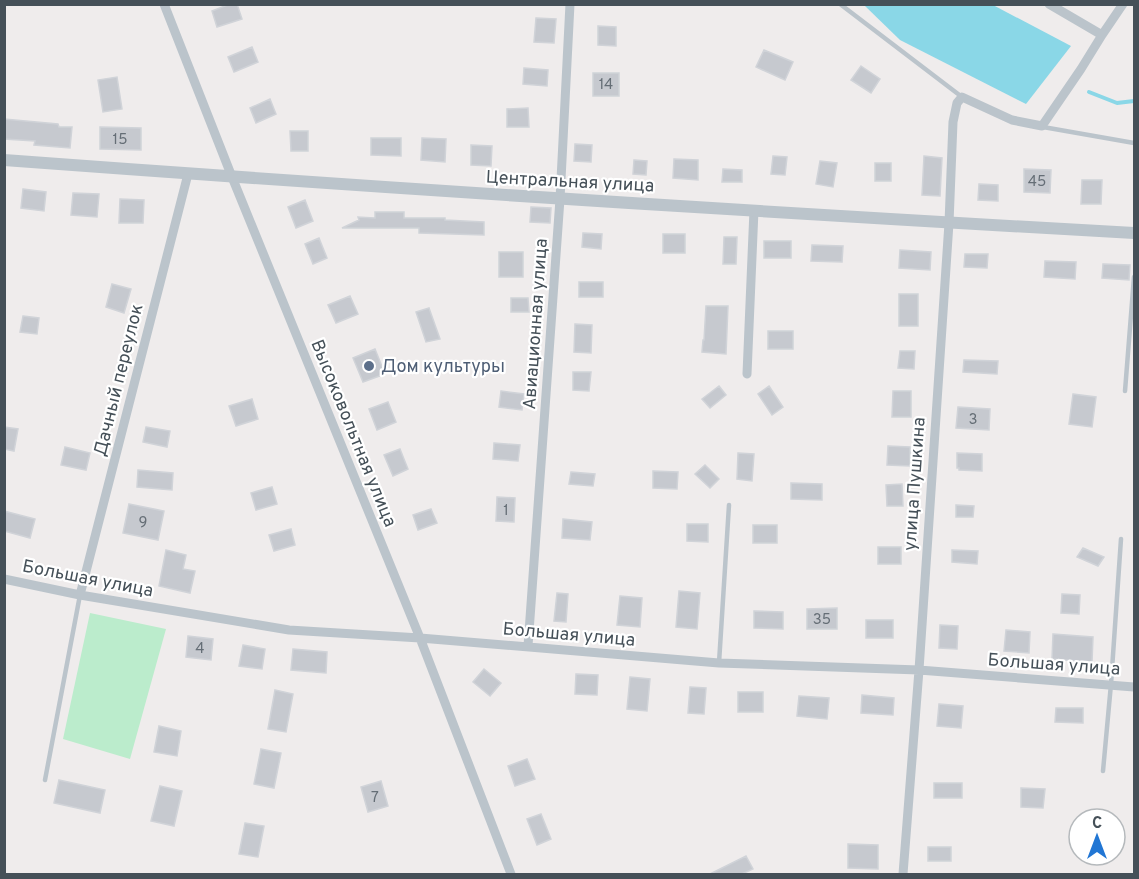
<svg xmlns="http://www.w3.org/2000/svg" width="1139" height="879" font-family="Overpass,sans-serif">
  <style>
    .green { fill: #bbeccc }
    .water { fill: #8ad7e7 }
    .lines { fill: none; stroke-linecap: round; stroke-linejoin: round }
    .stream { stroke: #8ad7e7; stroke-width: 4 }
    .building { fill: #c6c9cf; stroke: #d0d3d8; stroke-width: 1.5 }
    .service { stroke: #bbc4cb; stroke-width: 4.5 }
    .minor { stroke: #bbc4cb; stroke-width: 9 }
    .tertiary { stroke: #bbc4cb; stroke-width: 12 }
    .service-dot { fill: #5c6f8a; stroke: #fff; stroke-width: 2 }
    .labels { text-anchor: middle; stroke-width: 4.5; stroke-linejoin: round; paint-order: stroke }
    .number-label { font-size: 15px; fill: #656e76 }
    .street-label { font-size: 18px; fill: #455058; stroke: #fff }
    .service-label { font-size: 18px; fill: #4e5e75; stroke: #fff; text-anchor: start }
  </style>
  <rect width="100%" height="100%" fill="#efecec"/>
  <path class="green" d="M90,613L166,629L130,759L63,739Z"/>
  <path class="water" d="M864,5H993L1071,46L1026,104L900,40Z"/>
  <g class="lines">
    <path class="stream" d="M1089,92L1117,103L1134,101"/>
  </g>
  <path class="building" d="M230,4H237L242,19L217,27L212,11Z
    M536,18L556,19L554,43L534,42Z
    M598,26L616,27V46L598,45Z
    M252,47L258,62L234,72L228,57Z
    M764,50L793,62L785,80L756,67Z
    M861,66L880,79L871,93L851,80Z
    M524,68L548,70L547,86L523,84Z
    M593,73H619V96H593Z
    M117,77L122,109L103,112L98,80Z
    M270,99L276,114L256,123L250,108Z
    M528,108L529,127H507V109Z
    M4,119L58,124L59,127H72L70,148L34,145L35,141L4,139Z
    M100,127L141,128V150L100,149Z
    M290,131H308V151H291Z
    M371,138H401V156L371,155Z
    M422,138L446,139L445,162L421,160Z
    M575,144L592,145L591,162L574,161Z
    M471,145L492,146L491,166L471,165Z
    M773,156L787,157L785,175L771,174Z
    M924,156L942,158L940,196L922,195Z
    M674,159L698,160V180L673,178Z
    M634,160L647,161L646,175L633,174Z
    M820,161L837,163L833,187L816,184Z
    M875,163H891V181H875Z
    M723,169L742,170V182H722Z
    M1024,169L1051,170L1050,193L1024,192Z
    M1082,180H1102L1101,204H1081Z
    M979,184L998,185V201L978,200Z
    M23,189L46,192L44,211L21,208Z
    M73,193L99,194L97,217L71,215Z
    M120,199L144,200L143,223H119Z
    M305,200L313,221L296,228L288,207Z
    M531,207L551,208L550,223L530,222Z
    M375,212H404V218H445V220L484,222V235L419,233V228H342L359,220L358,217L375,218Z
    M583,233L602,234L601,249L582,247Z
    M663,234H685V253H663Z
    M724,237H737L736,264H723Z
    M319,238L327,258L313,264L305,244Z
    M764,241H791V258H764Z
    M812,245L843,246L842,262L811,261Z
    M900,250L931,252L930,270L899,268Z
    M499,252H523V277H499Z
    M965,254H988L987,268L964,267Z
    M1045,261L1076,262L1075,279L1044,277Z
    M1103,264L1130,265L1129,280L1102,278Z
    M579,282H603V297H579Z
    M112,284L131,289L124,313L106,307Z
    M899,294H918V326H899Z
    M350,296L358,314L336,323L328,305Z
    M511,298H528L529,312H511Z
    M706,306H728L726,354L702,352L703,340H704Z
    M429,308L440,339L426,342L416,312Z
    M23,316L39,318L37,334L20,332Z
    M575,324L592,325L591,353L574,352Z
    M768,331H793V349H768Z
    M375,349L385,374L363,382L353,358Z
    M900,351H915L914,369L898,368Z
    M964,360L998,361L997,374L963,372Z
    M573,372H591L589,391L573,390Z
    M719,386L726,395L710,408L702,399Z
    M769,386L783,407L772,415L758,394Z
    M501,391L524,394L522,410L499,407Z
    M893,391H911V417H892Z
    M1073,394L1096,397L1092,427L1069,424Z
    M252,399L258,419L236,426L229,406Z
    M388,402L396,422L377,430L369,409Z
    M958,407L990,409L989,430L956,428Z
    M4,427L18,429L14,451L4,449Z
    M146,427L170,431L167,447L143,442Z
    M494,443L520,445L518,461L493,459Z
    M888,446L910,447V466L887,465Z
    M65,447L90,453L86,470L61,465Z
    M400,449L408,469L393,476L384,455Z
    M738,453L754,454L752,481L737,479Z
    M957,453L982,454V471L959,470V468H957Z
    M705,465L719,479L710,488L695,474Z
    M138,470L173,473L172,490L137,487Z
    M653,471L678,472L677,489L653,488Z
    M571,472L595,474L593,486L569,484Z
    M791,483L822,484V500L791,499Z
    M902,484L903,506H887L886,485Z
    M272,487L277,504L256,510L251,493Z
    M497,497L515,498L514,522L496,521Z
    M129,504L164,511L158,540L123,533Z
    M956,505L974,506L973,517H956Z
    M431,509L437,523L418,530L413,515Z
    M4,511L35,519L30,538L4,531Z
    M563,519L592,522L590,540L562,538Z
    M687,524H708V542L687,541Z
    M753,525H777V543H753Z
    M291,529L295,545L274,551L269,535Z
    M878,547H901V564H878Z
    M1083,548L1104,557L1098,566L1077,557Z
    M166,550L186,555L183,569L195,571L190,593L159,586Z
    M952,550L978,551L977,564L952,562Z
    M679,591L700,593L697,629L676,627Z
    M557,593L568,594L566,622L554,621Z
    M1062,594L1080,595L1079,614L1061,613Z
    M620,596L642,598L640,627L617,625Z
    M837,608V629H807V609Z
    M754,611L783,612V629L754,628Z
    M866,620H893V638H866Z
    M940,625L958,626L957,649L939,648Z
    M1006,630L1030,632L1029,653L1004,651Z
    M1053,634L1093,637L1092,662L1052,659Z
    M188,636L213,639L211,660L186,657Z
    M243,645L265,649L262,669L239,666Z
    M293,649L327,652L326,673L291,670Z
    M484,669L501,683L490,696L473,682Z
    M576,674L598,675L597,695L575,694Z
    M630,677L650,679L647,711L627,709Z
    M690,687L706,688L704,714L688,713Z
    M275,690L293,694L286,732L268,729Z
    M738,692H763V712H738Z
    M862,695L894,698L893,715L861,713Z
    M799,696L829,698L827,719L797,716Z
    M939,704L963,706L961,728L937,726Z
    M1056,708H1083V723L1055,722Z
    M159,726L181,731L177,756L154,752Z
    M261,749L281,753L274,788L254,784Z
    M527,759L535,779L515,786L508,766Z
    M59,780L105,790L100,813L54,803Z
    M381,781L388,806L368,812L361,787Z
    M934,783H962V798H934Z
    M160,786L182,791L174,826L151,821Z
    M1021,788L1045,789L1043,808L1021,807Z
    M541,814L551,839L537,845L527,819Z
    M245,823L264,826L258,857L239,854Z
    M848,844L878,845V869L848,868Z
    M928,847H951V861H928Z
    M746,856L753,869L742,874H710Z"/>
  <g class="lines">
    <path class="service" d="M840,4L962,97
      M1043,127L1134,143
      M1125,391L1134,277
      M719,663L729,505
      M1103,771L1111,684L1121,539
      M45,780L80,595"/>
    <path class="minor" d="M164,4L232,177L420,638L511,874
      M1049,4L1102,35
      M747,374L754,210
      M4,579L80,595L289,630L420,638L719,663L919,670L1134,687
      M80,595L188,174
      M528,646L560,199L570,4
      M903,874L919,670L949,223L953,122L957,103L962,97L1012,120L1042,126L1081,69L1102,35L1123,4"/>
    <path class="tertiary" d="M4,160C381,188 758,212 1134,233"/>
  </g>
  <circle class="service-dot" cx="369" cy="366" r="6"/>
  <g class="labels">
    <g class="number-label">
      <text x="606" y="89">14</text>
      <text x="120" y="144">15</text>
      <text x="1037" y="186">45</text>
      <text x="973" y="424">3</text>
      <text x="506" y="515">1</text>
      <text x="143" y="527">9</text>
      <text x="822" y="624">35</text>
      <text x="200" y="653">4</text>
      <text x="375" y="802">7</text>
    </g>
    <g class="street-label">
      <text transform="translate(570 181) rotate(3)" y="6">Центральная улица</text>
      <text transform="translate(535 324) rotate(-86)" y="6">Авиационная улица</text>
      <text transform="translate(118 380) rotate(-76)" y="6">Дачный переулок</text>
      <text transform="translate(354 433) rotate(68)" y="6">Высоковольтная улица</text>
      <text transform="translate(914 484) rotate(-86)" y="6">улица Пушкина</text>
      <text transform="translate(88 578) rotate(11)" y="6">Большая улица</text>
      <text transform="translate(569 634) rotate(5)" y="6">Большая улица</text>
      <text transform="translate(1054 664) rotate(4)" y="6">Большая улица</text>
    </g>
    <g class="service-label">
      <text x="381" y="372">Дом культуры</text>
    </g>
  </g>
  <rect width="1139" height="879" fill="none" stroke="#455058" stroke-width="12"/>
  <g transform="translate(1097 837)"><circle r="28" fill="#ffffff" stroke="#b5b9bc" stroke-width="1.5"/>
  <path d="M0-4.5L10 22L0 15L-10 22Z" fill="#2176d4"/>
  <text y="-9" font-size="16" font-weight="bold" text-anchor="middle" fill="#455058">С</text>
  </g>
</svg>
